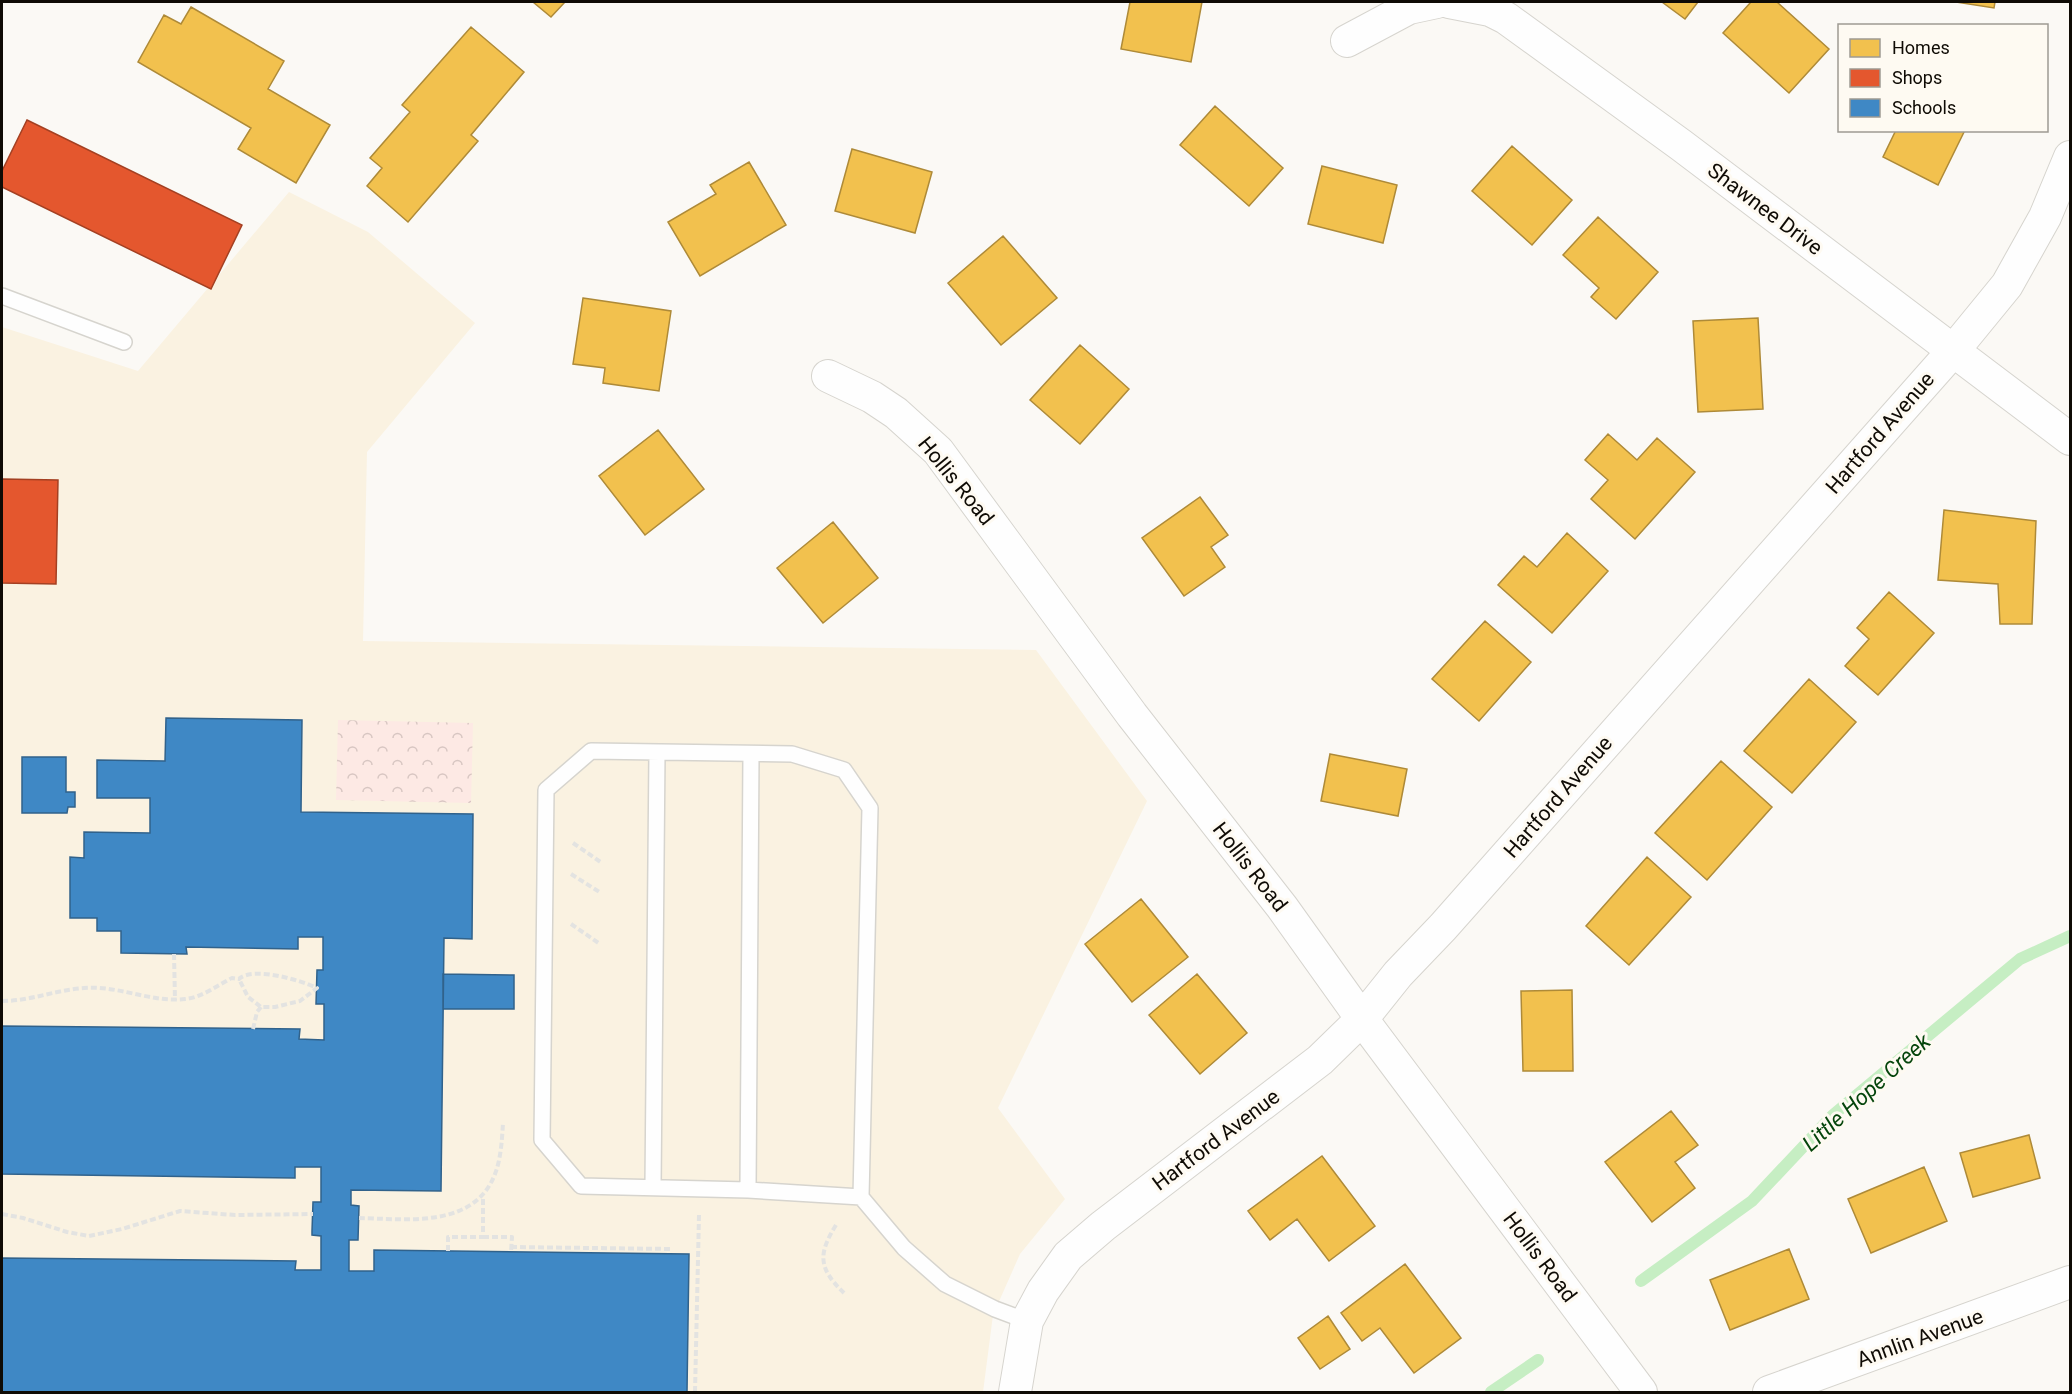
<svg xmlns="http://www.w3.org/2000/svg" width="2072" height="1394" font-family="Roboto,sans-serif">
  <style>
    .built { fill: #faf2e1 }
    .park { fill: url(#park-crowns) }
    .homes { fill: #f2c14e; stroke: #ae8a38; stroke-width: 1.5 }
    .shops { fill: #e4572e; stroke: #a44022; stroke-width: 1.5 }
    .schools { fill: #3f88c5; stroke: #31628b; stroke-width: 1.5 }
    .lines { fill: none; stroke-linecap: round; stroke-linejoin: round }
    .stream { stroke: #c6eec3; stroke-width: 12 }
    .lane-casing { stroke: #d6d4ce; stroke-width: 18 }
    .street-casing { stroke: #d6d4ce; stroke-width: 34 }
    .path { stroke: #e3e3e1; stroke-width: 4; stroke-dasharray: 6 3; stroke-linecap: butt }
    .lane { stroke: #fefefe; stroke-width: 15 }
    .street { stroke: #fefefe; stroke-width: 32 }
    .labels { text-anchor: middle; stroke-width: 6; stroke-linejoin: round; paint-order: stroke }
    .street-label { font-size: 21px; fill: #0f0b05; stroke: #fefaf2 }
    .water-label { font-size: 22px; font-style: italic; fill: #05450c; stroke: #fefaf2 }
  </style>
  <defs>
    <pattern id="park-crowns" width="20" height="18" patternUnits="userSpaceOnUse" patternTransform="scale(1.5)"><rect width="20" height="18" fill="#fde9e4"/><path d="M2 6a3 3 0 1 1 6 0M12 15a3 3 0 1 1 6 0" fill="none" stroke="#d8c6c2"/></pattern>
  </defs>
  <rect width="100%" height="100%" fill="#fbf9f5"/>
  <path class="built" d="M289,192L368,232L475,323L367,452L363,641L1036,650L1147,801L998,1108L1065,1199L1020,1254L993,1315L983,1392H2V327L138,371Z"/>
  <path class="park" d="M338,720L473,723L471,803L336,800Z"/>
  <path class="homes" d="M533,2H565L551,17Z
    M1130,2H1202L1191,62L1121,49Z
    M1662,2H1698L1685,19Z
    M1751,2H1777L1829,49L1789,93L1723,33Z
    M1956,2H1995L1994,8Z
    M191,7L284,61L268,89L330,125L296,183L238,149L251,128L138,62L164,15L181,24Z
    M471,27L524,72L471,135L478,141L408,222L367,186L382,168L370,158L410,112L402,105Z
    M1215,106L1283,168L1249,206L1180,145Z
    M1896,130H1965L1938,185L1883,157Z
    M1512,146L1572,200L1532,245L1472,191Z
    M852,149L932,172L915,233L835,211Z
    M749,162L786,225L700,276L668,222L716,194L710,185Z
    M1322,166L1397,185L1383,243L1308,224Z
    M1598,217L1658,272L1616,319L1591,297L1599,288L1563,255Z
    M1003,236L1057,298L1001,345L948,283Z
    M583,298L671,311L659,391L603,383L605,368L573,364Z
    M1758,318L1763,409L1698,412L1693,321Z
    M1080,345L1129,389L1080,444L1030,400Z
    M658,430L704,489L645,535L599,476Z
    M1608,434L1637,460L1657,438L1695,472L1635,539L1591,499L1608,480L1585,460Z
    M1200,497L1228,535L1211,547L1225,567L1184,596L1142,538Z
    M1944,510L2036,521L2032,624H2000L1998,584L1938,580Z
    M833,522L878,578L823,623L777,568Z
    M1567,533L1608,571L1552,633L1498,585L1524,556L1537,567Z
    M1889,592L1934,633L1878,695L1845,666L1869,639L1857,628Z
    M1485,621L1531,662L1479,721L1432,679Z
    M1809,679L1856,722L1792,793L1744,751Z
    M1330,754L1407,769L1398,816L1321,801Z
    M1721,761L1772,807L1707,880L1655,833Z
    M1647,857L1691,897L1629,965L1586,926Z
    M1141,899L1188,957L1132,1002L1085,944Z
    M1197,974L1247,1033L1200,1074L1149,1015Z
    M1572,990L1573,1071H1523L1521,991Z
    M1671,1111L1698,1145L1675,1162L1695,1188L1652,1222L1605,1162Z
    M2029,1135L2040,1178L1973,1197L1960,1153Z
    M1322,1156L1375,1226L1329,1261L1297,1219L1270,1240L1248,1211Z
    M1924,1167L1947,1221L1871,1253L1848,1199Z
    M1789,1249L1809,1299L1730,1330L1710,1280Z
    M1405,1264L1461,1338L1414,1373L1380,1328L1362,1341L1341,1313Z
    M1328,1316L1350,1349L1320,1369L1298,1338Z"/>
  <path class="shops" d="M27,120L242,225L211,289L2,187V171Z
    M2,479L58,480L56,584L2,583Z"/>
  <path class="schools" d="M166,718L302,720L301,812L473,814L472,939L444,938L441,1191L351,1190V1205L359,1206L358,1240H349V1271H374V1250L689,1254L687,1392H2V1258L296,1261L295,1270H321V1236L312,1235V1231L313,1202H321V1167H295V1178L2,1174V1026L300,1029L299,1039L324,1040V1004H316L317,970H323V937H298V949L186,947L187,954L121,953V931H97V918H70V857L84,858V832L150,833V798H97V760L165,761Z
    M22,757H66V792H75V807H68L67,813H22Z
    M443,974L514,975V1009H443Z"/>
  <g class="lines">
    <path class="stream" d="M1641,1281L1752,1201L1833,1115L2020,959L2070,936
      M1491,1392L1538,1360"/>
    <g class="lane-casing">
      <path id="lane" d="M2,296L124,342
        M653,1187L657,752
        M748,1190L751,754
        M861,1197L748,1190L581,1186L542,1140L546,790L591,751L792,754L844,770L870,808L861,1197L904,1248L945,1284L995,1309L1027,1321"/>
    </g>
    <g class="street-casing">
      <path id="street" d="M1449,2L1490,10L1506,18L1681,145L2070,439
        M1347,41L1409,8L1437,2
        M828,376L872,397L896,413L938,451L1132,715L1282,907L1362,1019L1641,1392
        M1015,1392L1027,1321L1043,1291L1068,1256L1103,1226L1320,1060L1362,1019L1398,974L1443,927L1953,351L2007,285L2045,217L2070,157
        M1769,1392L2070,1282"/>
    </g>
    <path class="path" d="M573,843L602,863
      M571,874L601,893
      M571,924L600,944
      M174,954L175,1000
      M2,1001C31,1001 55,990 84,988C118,985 151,1003 185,999C201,998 218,985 232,978L239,979C253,966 300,980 317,988L300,1001L275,1007H261L248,997L239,979
      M253,1029L257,1012L261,1007
      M2,1214L23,1218L67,1232L89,1236L122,1229L180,1211L235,1215L313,1214
      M359,1218C406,1219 474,1229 495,1174C501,1159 502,1139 503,1123
      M836,1225C818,1254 818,1268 844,1293
      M483,1237H512L511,1252
      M511,1247L672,1249
      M448,1251V1237H483V1196
      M695,1392L699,1215"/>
    <use href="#lane" class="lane"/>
    <use href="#street" class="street"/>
  </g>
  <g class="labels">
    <g class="street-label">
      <text transform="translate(1765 209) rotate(37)" y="7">Shawnee Drive</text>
      <text transform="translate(1880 433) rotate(-49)" y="7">Hartford Avenue</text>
      <text transform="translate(956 481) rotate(51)" y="7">Hollis Road</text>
      <text transform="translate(1558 797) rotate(-49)" y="7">Hartford Avenue</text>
      <text transform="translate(1250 867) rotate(52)" y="7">Hollis Road</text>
      <text transform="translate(1216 1140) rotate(-37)" y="7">Hartford Avenue</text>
      <text transform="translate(1540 1257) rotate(53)" y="7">Hollis Road</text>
      <text transform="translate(1920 1338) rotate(-20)" y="7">Annlin Avenue</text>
    </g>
    <g class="water-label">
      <text transform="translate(1866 1092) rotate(-42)" y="8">Little Hope Creek</text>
    </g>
  </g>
  <rect width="2072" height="1394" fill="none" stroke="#0f0b05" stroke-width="6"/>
  <rect x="1838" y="24" width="210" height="108" fill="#fefaf2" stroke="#9e9a93" stroke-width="1.5"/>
  <rect x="1850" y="39" width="30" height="18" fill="#f2c14e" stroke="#9e9a93" stroke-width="1.5"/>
  <text x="1892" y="54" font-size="18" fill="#0f0b05">Homes</text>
  <rect x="1850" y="69" width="30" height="18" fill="#e4572e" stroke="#9e9a93" stroke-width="1.5"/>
  <text x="1892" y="84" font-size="18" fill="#0f0b05">Shops</text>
  <rect x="1850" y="99" width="30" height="18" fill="#3f88c5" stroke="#9e9a93" stroke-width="1.5"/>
  <text x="1892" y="114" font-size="18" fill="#0f0b05">Schools</text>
</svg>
